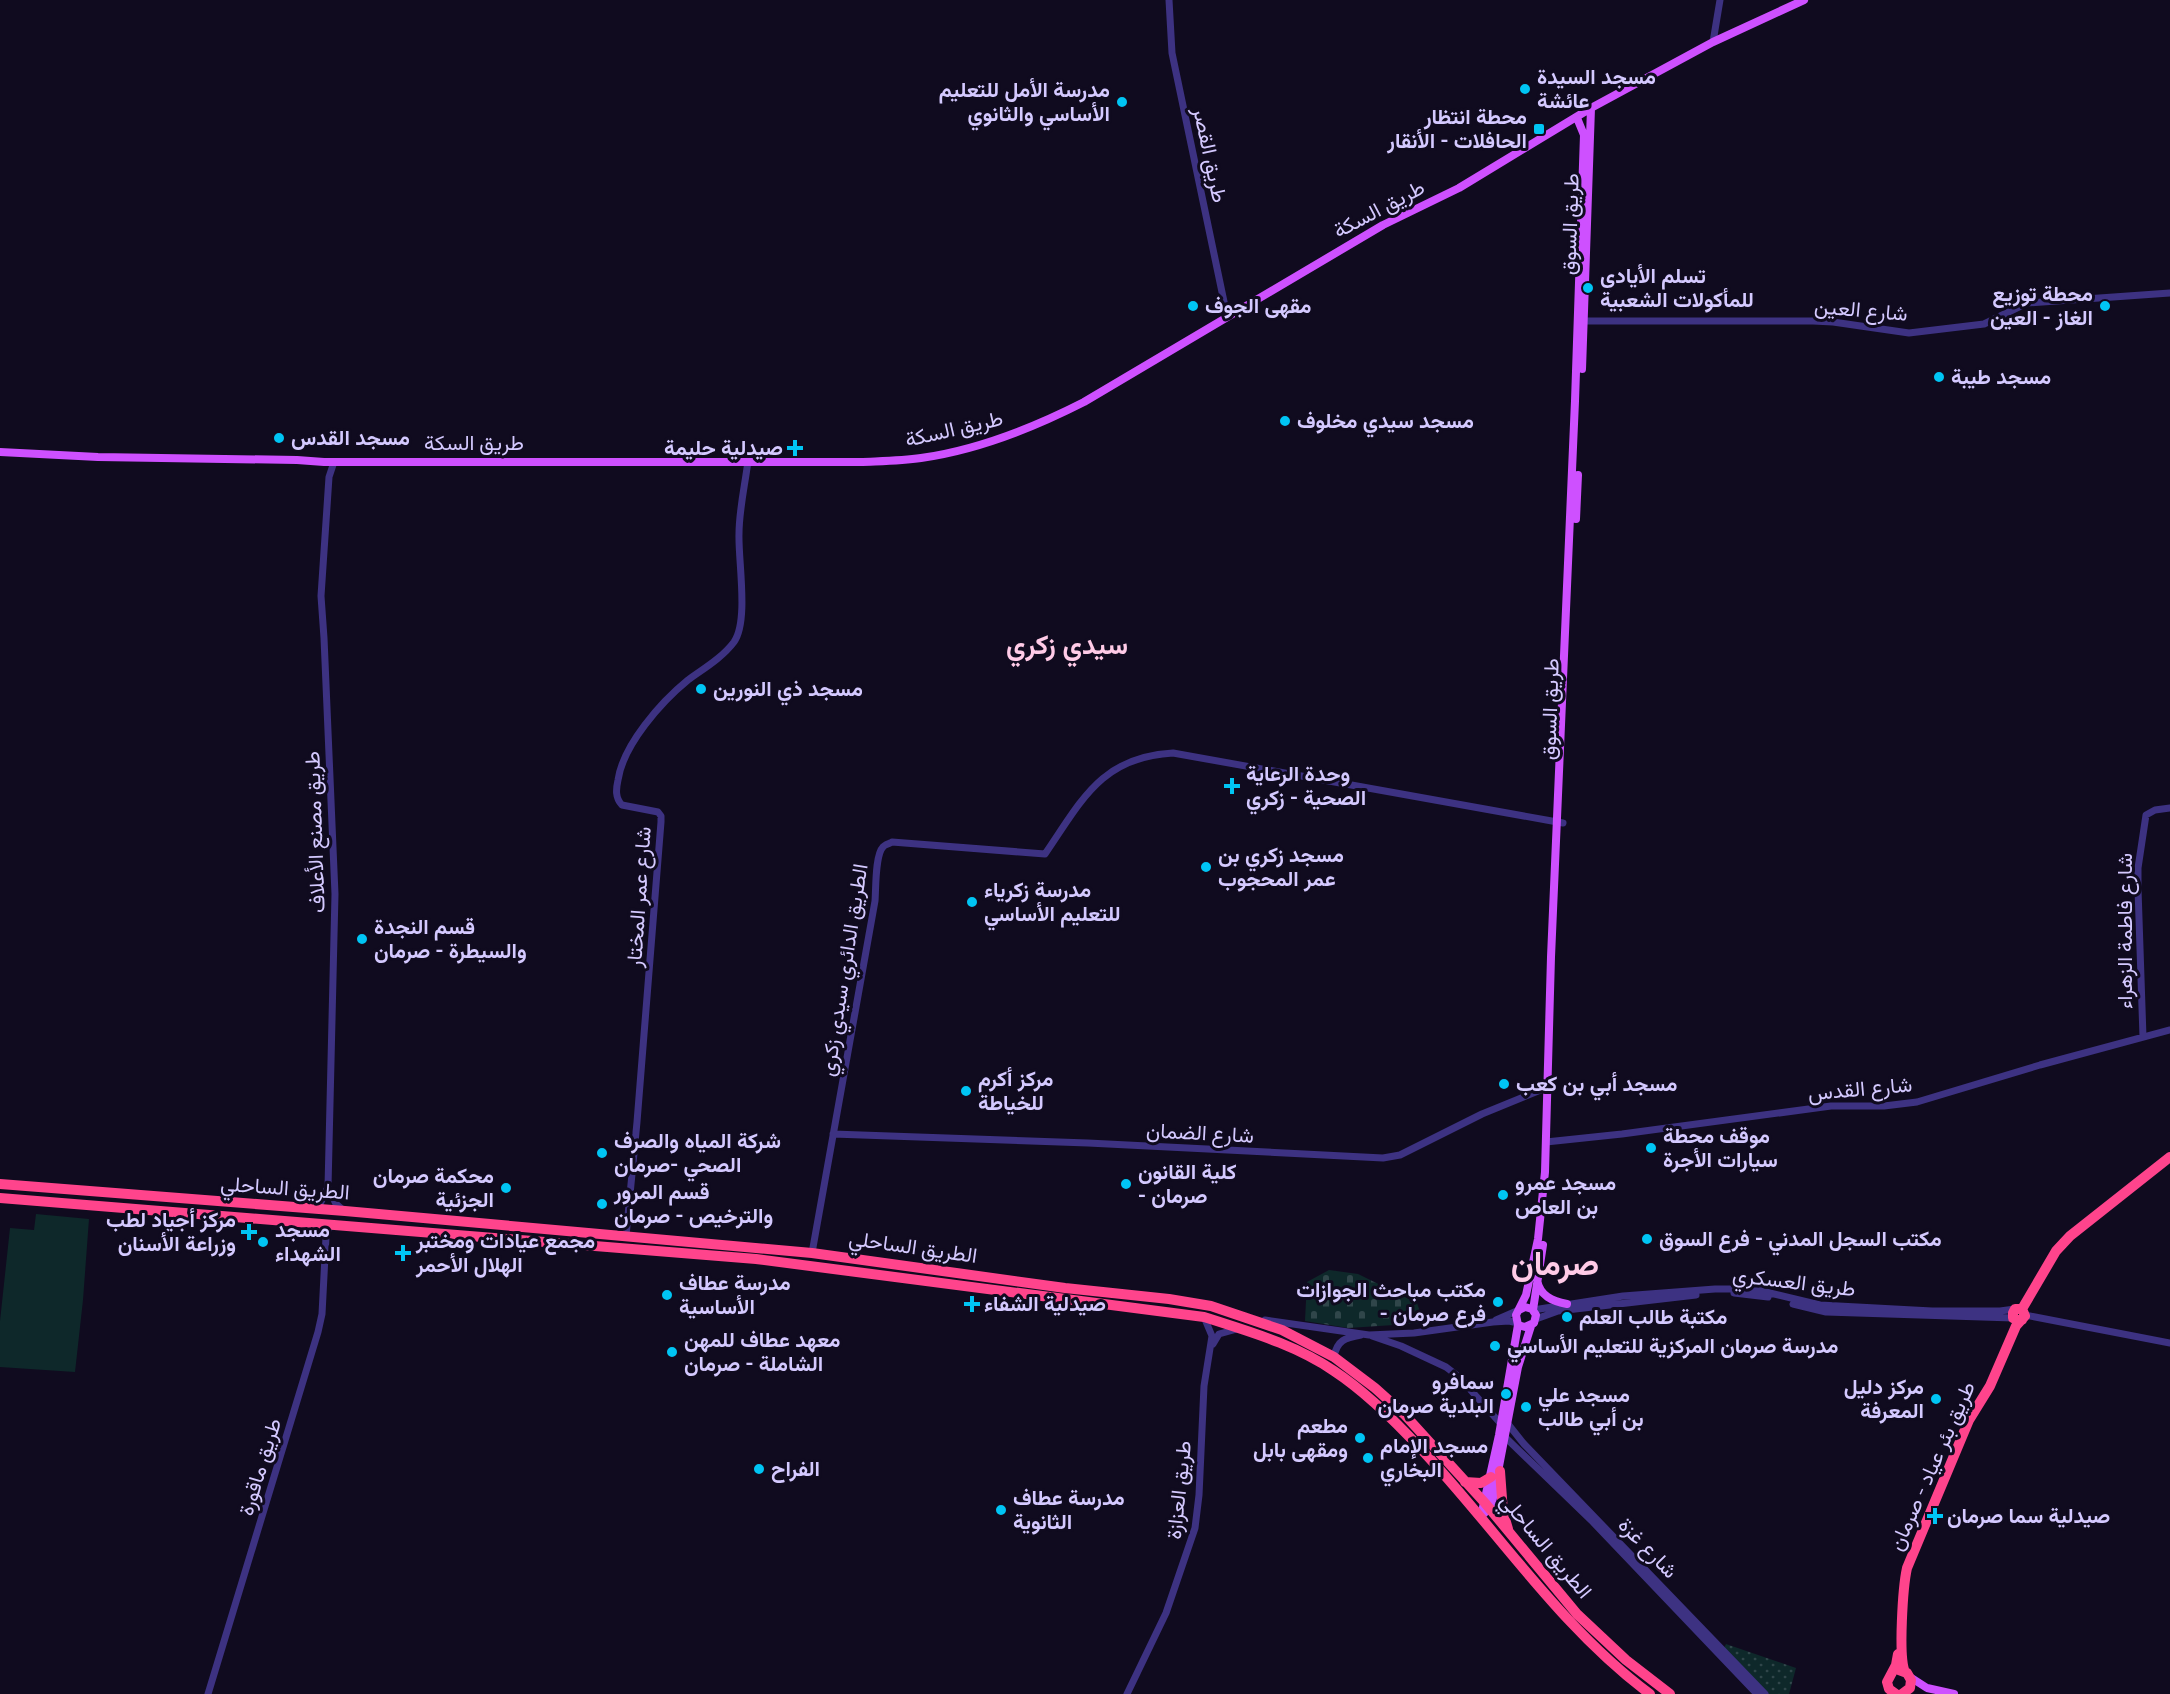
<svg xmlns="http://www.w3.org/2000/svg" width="2170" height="1694" font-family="Karla,Vazirmatn,sans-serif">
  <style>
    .grass { fill: url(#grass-dots) }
    .cemetery { fill: url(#cemetery-stones) }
    .pitch { fill: #0e282a }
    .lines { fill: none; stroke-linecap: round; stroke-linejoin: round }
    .minor { stroke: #3d3282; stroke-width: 7 }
    .major { stroke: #ce50ff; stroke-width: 8 }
    .highway { stroke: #ff448c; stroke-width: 10 }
    .poi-dot { fill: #00c5f4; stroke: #100b1f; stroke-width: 2 }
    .labels { text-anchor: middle; stroke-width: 6; stroke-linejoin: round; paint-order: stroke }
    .poi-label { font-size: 21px; font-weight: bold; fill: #d4c9ff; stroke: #100b1f; text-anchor: start }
    .street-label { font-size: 21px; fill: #d4c9ff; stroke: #100b1f }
    .district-label { font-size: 27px; font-weight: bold; fill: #ffcbe7; stroke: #100b1f }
    .town-label { font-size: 33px; font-weight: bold; fill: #ffcbe7; stroke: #100b1f }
  </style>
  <defs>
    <pattern id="grass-dots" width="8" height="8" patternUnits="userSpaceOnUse" patternTransform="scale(1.5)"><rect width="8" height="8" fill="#0e282a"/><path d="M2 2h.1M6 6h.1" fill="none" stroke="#30464a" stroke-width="1.8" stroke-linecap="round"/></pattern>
    <pattern id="cemetery-stones" width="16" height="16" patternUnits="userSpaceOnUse" patternTransform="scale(1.5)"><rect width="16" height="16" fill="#0e282a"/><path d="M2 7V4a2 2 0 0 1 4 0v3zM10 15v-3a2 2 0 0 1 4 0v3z" fill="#30464a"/></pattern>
  </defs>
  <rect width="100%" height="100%" fill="#100b1f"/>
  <path class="grass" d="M1726,1644L1796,1668L1789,1694H1767L1724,1648Z"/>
  <path class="cemetery" d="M1329,1270L1358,1274L1417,1303L1424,1323L1348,1328L1305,1321L1307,1282Z"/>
  <path class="pitch" d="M36,1214L89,1219L83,1300L75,1372L0,1367V1321L10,1228L34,1230Z"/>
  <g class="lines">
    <path class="minor" d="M1169,0L1172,53L1227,316
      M1713,42L1720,0
      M1580,321H1813L1833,322L1909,333L1984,324L2027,303L2170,293
      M2143,1037L2138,889V868L2146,815L2155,810L2170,808
      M833,1134L1088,1143L1383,1158L1400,1155L1482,1114L1543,1089L1548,1084
      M1546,1142L1622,1134L1831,1106H1884L1917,1102L2040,1065L2170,1030
      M328,1187L336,1204L343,1210
      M313,1208L320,1204L328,1187L335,894L324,638L321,596L329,477L334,462
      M626,1236L637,1122L661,822V816L658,812L622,805C615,798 616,789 618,780C623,745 661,702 688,680C703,669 722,658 734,642C749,621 738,560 739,534C739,510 745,485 748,461
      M812,1253L875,901C876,889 875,855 883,847C884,845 891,843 892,842L1045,854C1082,800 1101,757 1173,753L1563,823
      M1734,1293L1768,1297
      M1793,1304L1826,1312L2013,1318
      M1533,1310L1623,1296L1715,1289H1753L1820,1305L1932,1311H2000L2015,1309
      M2025,1315L2170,1343
      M1536,1319L1558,1311L1696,1295
      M1265,1320L1369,1335L1414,1333L1493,1322L1509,1321L1518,1323
      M1496,1320L1519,1310
      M1372,1336L1401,1346L1446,1367L1459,1377L1501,1424
      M1213,1344L1219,1334L1237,1329
      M1334,1357C1337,1340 1345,1338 1361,1335
      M1508,1424L1524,1444L1765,1694
      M1506,1438L1593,1522L1757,1694
      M208,1694L318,1332L322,1314L326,1237L329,1228L332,1225
      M1127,1694L1166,1613L1195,1528L1199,1495L1204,1386L1212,1336L1204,1317"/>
    <path class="major" d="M1582,369L1591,108
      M0,452L98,457L297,460L324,462H860C881,461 901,461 921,458C978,450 1033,428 1084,402L1383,225L1459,188L1591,108L1713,42L1804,0
      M1576,519L1578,475
      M1537,1280C1540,1296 1552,1301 1567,1304
      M1519,1310L1525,1307L1532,1309L1536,1315L1534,1323L1525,1327L1518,1325L1516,1315L1526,1295L1538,1239L1545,1172L1551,957L1575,401L1584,135L1577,118
      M1533,1310L1543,1245
      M1483,1507L1499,1435L1518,1325
      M1481,1516L1489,1509L1492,1503L1518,1367L1531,1326
      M1910,1677L1927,1688L1954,1694"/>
    <path class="highway" d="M0,1184L345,1211L812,1253L1065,1288L1169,1299L1211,1306L1282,1330L1334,1357L1375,1388L1404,1414L1485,1503L1577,1614L1626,1660L1670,1694
      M0,1198L756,1259L1204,1317C1250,1332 1294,1344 1334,1371C1366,1392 1395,1421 1421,1449C1498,1531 1559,1626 1650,1694
      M2022,1309L2056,1251L2070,1236L2170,1157
      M1500,1471L1503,1512L1508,1529
      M1465,1482L1481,1483L1491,1477
      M1899,1670L1907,1673L1911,1680L1910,1688L1902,1694
      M1905,1672C1898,1657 1903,1586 1907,1568L1969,1420L1990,1386L2016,1326L2025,1316L2022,1309H2015L2013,1313V1318L2017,1320H2022
      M1896,1694L1889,1689L1887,1682L1896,1665L1898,1654"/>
  </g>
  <g class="poi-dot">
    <circle cx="1525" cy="89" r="6"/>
    <circle cx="1122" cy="102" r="6"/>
    <rect x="1533" y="123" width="12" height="12" rx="3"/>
    <circle cx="1588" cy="288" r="6"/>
    <circle cx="1193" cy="306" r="6"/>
    <circle cx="2105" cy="306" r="6"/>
    <circle cx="1939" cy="377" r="6"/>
    <circle cx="1285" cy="421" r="6"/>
    <circle cx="279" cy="438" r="6"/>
    <path d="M792 439h6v6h6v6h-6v6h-6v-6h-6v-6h6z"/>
    <circle cx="701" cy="689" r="6"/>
    <path d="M1229 777h6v6h6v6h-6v6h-6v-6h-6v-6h6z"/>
    <circle cx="1206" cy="867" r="6"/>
    <circle cx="972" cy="902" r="6"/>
    <circle cx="362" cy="939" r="6"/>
    <circle cx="1504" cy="1084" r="6"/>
    <circle cx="966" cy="1091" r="6"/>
    <circle cx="1651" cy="1148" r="6"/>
    <circle cx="602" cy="1153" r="6"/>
    <circle cx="1126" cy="1184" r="6"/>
    <circle cx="506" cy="1188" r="6"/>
    <circle cx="1503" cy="1195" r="6"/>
    <circle cx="602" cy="1204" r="6"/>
    <path d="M246 1223h6v6h6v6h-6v6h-6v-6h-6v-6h6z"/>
    <circle cx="1647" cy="1239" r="6"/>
    <circle cx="263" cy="1242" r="6"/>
    <path d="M400 1244h6v6h6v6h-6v6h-6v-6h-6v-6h6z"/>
    <circle cx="667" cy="1295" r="6"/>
    <circle cx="1498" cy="1302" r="6"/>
    <path d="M969 1295h6v6h6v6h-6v6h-6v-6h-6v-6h6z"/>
    <circle cx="1567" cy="1317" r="6"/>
    <circle cx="1495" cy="1346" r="6"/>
    <circle cx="672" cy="1352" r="6"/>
    <circle cx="1506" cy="1394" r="6"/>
    <circle cx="1936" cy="1399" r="6"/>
    <circle cx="1526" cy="1407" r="6"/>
    <circle cx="1360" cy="1438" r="6"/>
    <circle cx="1368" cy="1458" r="6"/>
    <circle cx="759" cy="1469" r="6"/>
    <circle cx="1001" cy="1510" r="6"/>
    <path d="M1932 1507h6v6h6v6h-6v6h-6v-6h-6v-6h6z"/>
  </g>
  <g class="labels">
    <g class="poi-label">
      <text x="1537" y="84">مسجد السيدة<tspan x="1537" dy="24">عائشة</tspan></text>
      <text x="1110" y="97" text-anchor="end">مدرسة الأمل للتعليم<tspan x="1110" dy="24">الأساسي والثانوي</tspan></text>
      <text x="1527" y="124" text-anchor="end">محطة انتظار<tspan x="1527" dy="24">الحافلات - الأنقار</tspan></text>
      <text x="1600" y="283">تسلم الأيادي<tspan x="1600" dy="24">للمأكولات الشعبية</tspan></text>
      <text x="2093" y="301" text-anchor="end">محطة توزيع<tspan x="2093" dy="24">الغاز - العين</tspan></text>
      <text x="1205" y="313">مقهى الجوف</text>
      <text x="1951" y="384">مسجد طيبة</text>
      <text x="1297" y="428">مسجد سيدي مخلوف</text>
      <text x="291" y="445">مسجد القدس</text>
      <text x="783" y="455" text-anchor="end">صيدلية حليمة</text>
      <text x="713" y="696">مسجد ذي النورين</text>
      <text x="1246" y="781">وحدة الرعاية<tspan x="1246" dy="24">الصحية - زكري</tspan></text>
      <text x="1218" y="862">مسجد زكري بن<tspan x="1218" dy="24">عمر المحجوب</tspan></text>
      <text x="984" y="897">مدرسة زكرياء<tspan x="984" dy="24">للتعليم الأساسي</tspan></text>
      <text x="374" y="934">قسم النجدة<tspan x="374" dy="24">والسيطرة - صرمان</tspan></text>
      <text x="978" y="1086">مركز أكرم<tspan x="978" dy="24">للخياطة</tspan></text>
      <text x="1516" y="1091">مسجد أبي بن كعب</text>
      <text x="1663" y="1143">موقف محطة<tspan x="1663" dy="24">سيارات الأجرة</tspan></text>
      <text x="614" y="1148">شركة المياه والصرف<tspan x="614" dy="24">الصحي -صرمان</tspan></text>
      <text x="1138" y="1179">كلية القانون<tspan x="1138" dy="24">- صرمان</tspan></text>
      <text x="494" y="1183" text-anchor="end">محكمة صرمان<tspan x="494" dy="24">الجزئية</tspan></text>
      <text x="1515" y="1190">مسجد عمرو<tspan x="1515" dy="24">بن العاص</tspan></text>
      <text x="614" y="1199">قسم المرور<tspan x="614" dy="24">والترخيص - صرمان</tspan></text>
      <text x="236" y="1227" text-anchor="end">مركز أجياد لطب<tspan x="236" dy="24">وزراعة الأسنان</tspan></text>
      <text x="275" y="1237">مسجد<tspan x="275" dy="24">الشهداء</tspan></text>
      <text x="1659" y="1246">مكتب السجل المدني - فرع السوق</text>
      <text x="416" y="1248">مجمع عيادات ومختبر<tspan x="416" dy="24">الهلال الأحمر</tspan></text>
      <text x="679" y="1290">مدرسة عطاف<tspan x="679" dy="24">الأساسية</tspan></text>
      <text x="1486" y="1297" text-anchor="end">مكتب مباحث الجوازات<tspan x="1486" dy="24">- فرع صرمان</tspan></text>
      <text x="984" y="1311">صيدلية الشفاء</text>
      <text x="1579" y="1324">مكتبة طالب العلم</text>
      <text x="684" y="1347">معهد عطاف للمهن<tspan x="684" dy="24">الشاملة - صرمان</tspan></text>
      <text x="1507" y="1353">مدرسة صرمان المركزية للتعليم الأساسي</text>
      <text x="1494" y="1389" text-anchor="end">سمافرو<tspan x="1494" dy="24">البلدية صرمان</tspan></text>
      <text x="1924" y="1394" text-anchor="end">مركز دليل<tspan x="1924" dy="24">المعرفة</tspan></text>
      <text x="1538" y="1402">مسجد علي<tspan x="1538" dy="24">بن أبي طالب</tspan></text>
      <text x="1348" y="1433" text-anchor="end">مطعم<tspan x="1348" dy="24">ومقهى بابل</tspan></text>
      <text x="1380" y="1453">مسجد الإمام<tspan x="1380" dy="24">البخاري</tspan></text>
      <text x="771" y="1476">الفراح</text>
      <text x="1013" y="1505">مدرسة عطاف<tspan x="1013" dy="24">الثانوية</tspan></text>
      <text x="1947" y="1523">صيدلية سما صرمان</text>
    </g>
    <g class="street-label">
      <text transform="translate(1210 155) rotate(78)" y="7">طريق القصر</text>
      <text transform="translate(1379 209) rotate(-28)" y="7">طريق السكة</text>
      <text transform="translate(1570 224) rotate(-88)" y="7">طريق السوق</text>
      <text transform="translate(1861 310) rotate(5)" y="7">شارع العين</text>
      <text transform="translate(954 429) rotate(-13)" y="7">طريق السكة</text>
      <text x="474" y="450">طريق السكة</text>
      <text transform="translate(1550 709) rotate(-88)" y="7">طريق السوق</text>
      <text transform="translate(315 832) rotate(-92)" y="7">طريق مصنع الأعلاف</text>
      <text transform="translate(639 897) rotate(-86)" y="7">شارع عمر المختار</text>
      <text transform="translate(2125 931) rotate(-90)" y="7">شارع فاطمة الزهراء</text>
      <text transform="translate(844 970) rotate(-81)" y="7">الطريق الدائري سيدي زكري</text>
      <text transform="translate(1860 1089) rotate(-5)" y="7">شارع القدس</text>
      <text transform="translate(1200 1133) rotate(3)" y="7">شارع الضمان</text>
      <text transform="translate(285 1188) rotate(4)" y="7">الطريق الساحلي</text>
      <text transform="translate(913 1247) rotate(8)" y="7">الطريق الساحلي</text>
      <text transform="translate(1794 1282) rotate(7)" y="7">طريق العسكري</text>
      <text transform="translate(1932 1466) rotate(-66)" y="7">طريق بئر عياد - صرمان</text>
      <text transform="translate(260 1467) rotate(-73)" y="7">طريق ماقورة</text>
      <text transform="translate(1179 1490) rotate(-84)" y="7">طريق العزازة</text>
      <text transform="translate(1546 1546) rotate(50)" y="7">الطريق الساحلي</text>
      <text transform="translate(1648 1548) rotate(46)" y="7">شارع غزة</text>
    </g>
    <g class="district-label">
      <text x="1067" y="654">سيدي زكري</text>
    </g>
    <g class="town-label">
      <text x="1555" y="1275">صرمان</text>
    </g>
  </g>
</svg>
